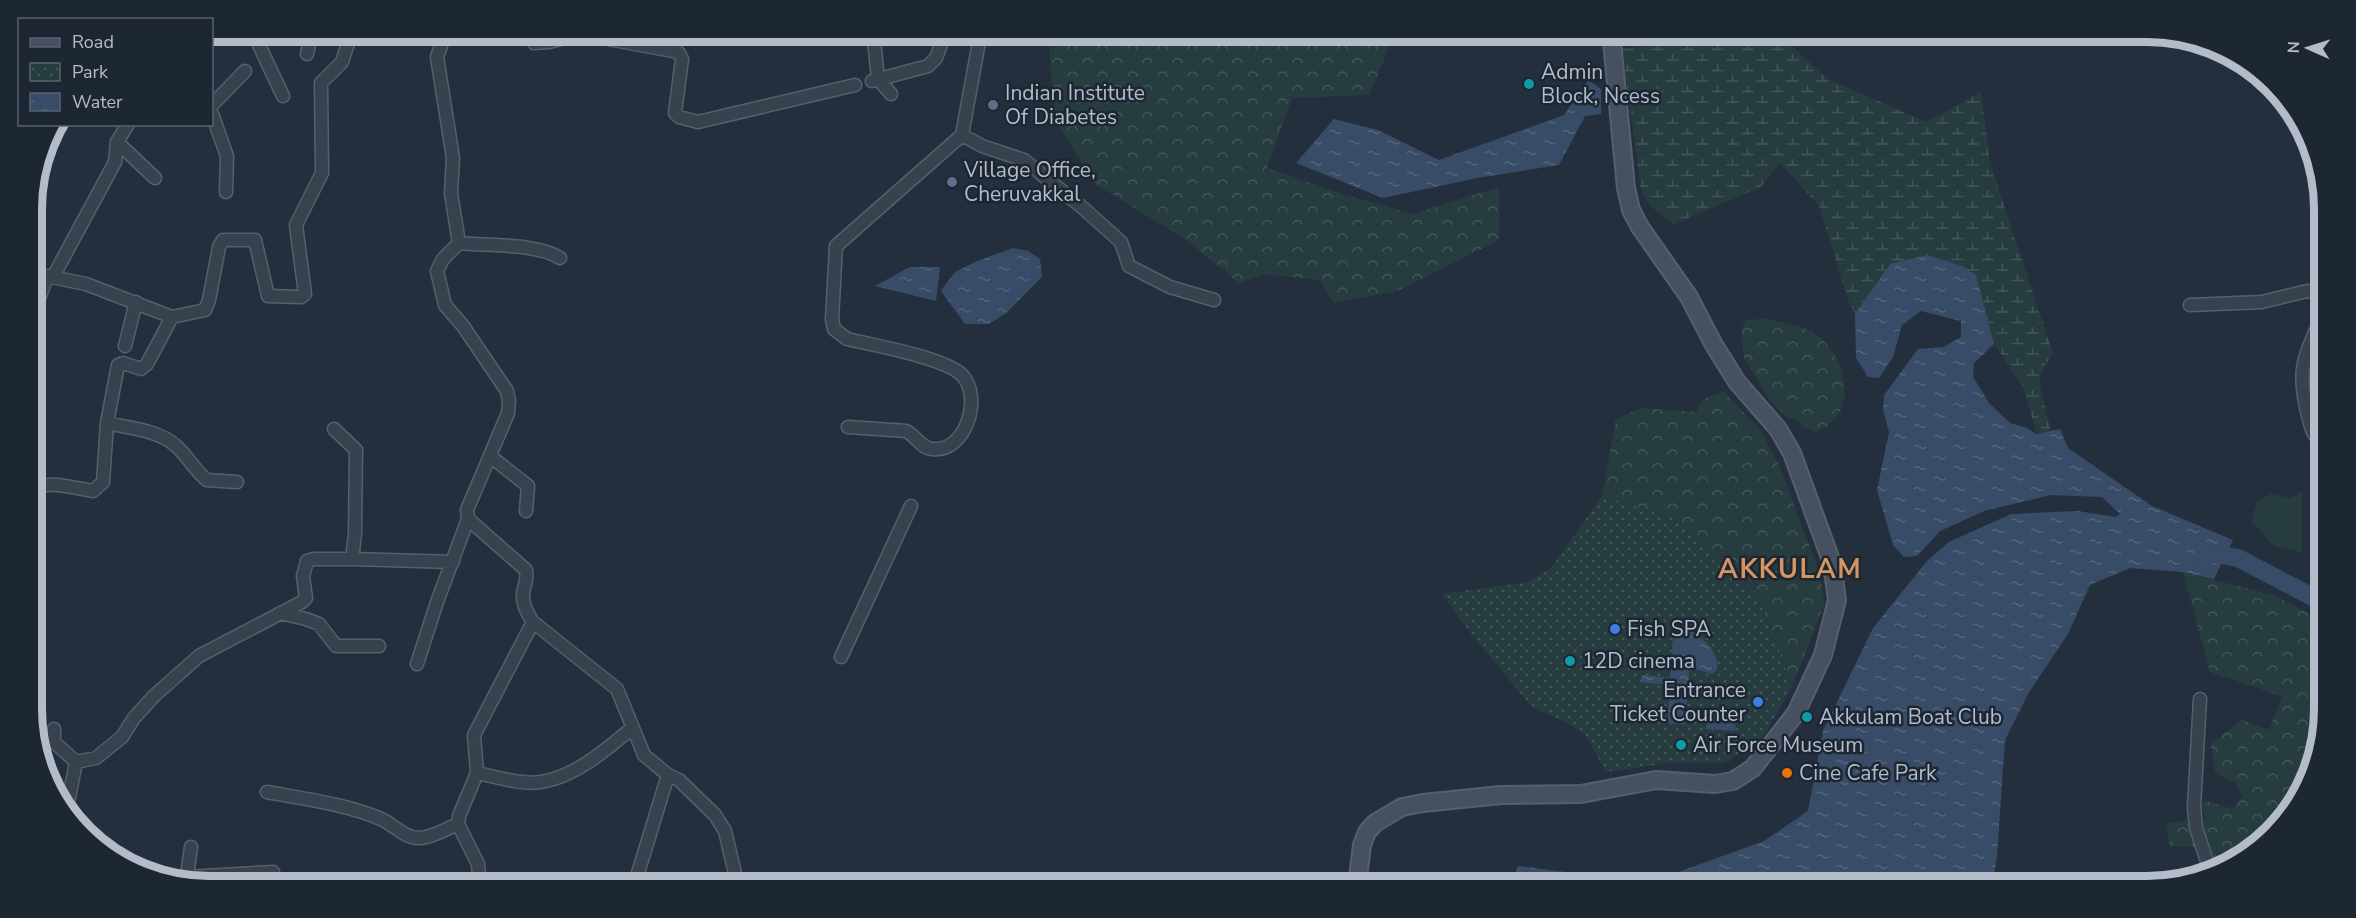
<svg xmlns="http://www.w3.org/2000/svg" width="2356" height="918" font-family="'Nunito Sans',sans-serif">
  <style>
    .grass { fill: #263c3f }
    .forest { fill: url(#forest-crowns) }
    .wetland { fill: url(#wetland-marsh) }
    .park { fill: url(#park-dots) }
    .water { fill: url(#water-ripples) }
    .lines { fill: none; stroke-linecap: round; stroke-linejoin: round }
    .river { stroke: #394c67; stroke-width: 18 }
    .street-casing { stroke: #565f6c; stroke-width: 15 }
    .secondary-casing { stroke: #565f6c; stroke-width: 20 }
    .street { stroke: #38414e; stroke-width: 12 }
    .secondary { stroke: #465061; stroke-width: 16 }
    .culture-dot { fill: #0f9aa8; stroke: #1d2633; stroke-width: 2 }
    .service-dot { fill: #5c6f8a; stroke: #1d2633; stroke-width: 2 }
    .shop-dot { fill: #3f7fe0; stroke: #1d2633; stroke-width: 2 }
    .food-dot { fill: #e8710a; stroke: #1d2633; stroke-width: 2 }
    .labels { text-anchor: middle; stroke-width: 5; stroke-linejoin: round; paint-order: stroke }
    .poi-label { font-size: 21px; fill: #b4bcc9; stroke: #1d2633; text-anchor: start }
    .district-label { font-size: 27px; font-weight: bold; letter-spacing: 1.5px; fill: #d59563; stroke: #1d2633 }
    .rim { fill: none; stroke: #b4bcc9; stroke-width: 8 }
  </style>
  <defs>
    <pattern id="forest-crowns" width="20" height="18" patternUnits="userSpaceOnUse" patternTransform="scale(1.5)"><rect width="20" height="18" fill="#263c3f"/><path d="M2 6a3 3 0 1 1 6 0M12 15a3 3 0 1 1 6 0" fill="none" stroke="#435659"/></pattern>
    <pattern id="wetland-marsh" width="20" height="14" patternUnits="userSpaceOnUse" patternTransform="scale(1.5)"><rect width="20" height="14" fill="#263c3f"/><path d="M1 5h8M5 5V1M11 12h8M15 12V8" fill="none" stroke="#435659"/></pattern>
    <pattern id="park-dots" width="8" height="8" patternUnits="userSpaceOnUse" patternTransform="scale(1.5)"><rect width="8" height="8" fill="#263c3f"/><path d="M2 2h.1M6 6h.1" fill="none" stroke="#435659" stroke-width="1.8" stroke-linecap="round"/></pattern>
    <pattern id="water-ripples" width="26" height="14" patternUnits="userSpaceOnUse" patternTransform="scale(1.5)"><rect width="26" height="14" fill="#394c67"/><path d="M2 4q2-2 4 0t4 0M15 11q2-2 4 0t4 0" fill="none" stroke="#53647b"/></pattern>
  </defs>
  <rect width="100%" height="100%" fill="#242f3e"/>
  <path class="grass" d="M2302,491V552L2275,547L2251,521L2257,502L2271,494L2290,498Z"/>
  <path class="forest" d="M1048,32H1394L1370,95L1292,98L1267,168L1343,194L1413,214L1499,187V240L1397,291L1334,303L1320,280L1264,274L1239,283L1185,239L1095,184L1055,120Z
    M1768,319C1781,323 1796,324 1808,330C1846,348 1864,413 1816,432L1803,427L1797,419L1787,418L1769,399L1744,359L1741,330L1746,320Z
    M1724,392L1760,429L1780,467L1818,569L1825,603L1791,689L1782,657L1757,593L1673,518L1602,496L1616,419L1641,408L1696,412L1704,399Z
    M2183,572L2274,595L2324,622V709L2315,767L2288,817L2255,850L2217,870L2214,853L2191,847L2170,846L2166,823L2207,818L2199,807L2203,800L2233,809L2243,796L2235,783L2215,773L2211,744L2242,720L2269,730L2282,696L2210,672Z"/>
  <path class="wetland" d="M1709,32H1776L1828,79L1926,122L1981,92L1990,163L2053,353L2044,367L2039,380L2051,432L2037,434L2023,387L1994,344L1976,275L1890,264L1855,314L1848,300L1819,206L1780,163L1761,187L1674,224L1650,206L1641,190L1622,49L1705,39Z"/>
  <path class="park" d="M1602,496L1673,518L1757,593L1782,658L1791,689L1763,737L1724,763H1670L1606,772L1585,735L1575,727L1532,707L1475,639L1442,594L1527,582L1551,568Z"/>
  <path class="water" d="M1588,80L1601,89V114L1585,116L1559,165L1477,178L1383,198L1296,163L1334,119L1378,130L1439,160L1564,115Z
    M1013,248L1028,251L1040,259L1042,277L1006,313L989,324H965L941,291L955,272L977,261Z
    M1927,255L1962,266L1976,275L1994,344L1974,363L1973,377L1989,403L2010,423L2027,428L2036,434L2060,429L2068,448L2152,506L2233,540L2214,579L2183,572L2130,568L2090,585L2068,634L2029,692L2005,740L1997,856L1992,886H1510L1518,866L1629,880L1673,874L1764,841L1808,811L1823,731L1873,628L1927,561L1949,542L2011,514L2077,511L2116,517L2120,514L2102,497L2051,495L1984,511L1940,531L1917,556L1904,557L1893,545L1877,490L1889,432L1883,410L1884,395L1918,349L1944,347L1961,337V321L1921,311L1902,325L1893,357L1879,378L1868,377L1856,358L1855,314L1890,264Z
    M910,267H940L936,301L875,286Z
    M1679,629H1691C1705,642 1719,650 1717,670L1712,674L1695,669L1689,672L1685,725L1668,723L1669,685L1641,682L1642,675L1670,678L1673,636Z
    M1719,707L1736,709L1735,731L1706,729L1707,712L1719,713Z"/>
  <g class="lines">
    <path class="river" d="M2203,552L2238,558L2324,603"/>
    <g class="street-casing">
      <path id="street" d="M446,31L437,57L453,158L451,193L459,243L443,259L437,271L445,305L463,326L507,391L509,401L508,413L467,510L468,519L526,570C528,581 524,584 523,594C522,603 528,615 533,622L617,689L644,755L668,775L679,780L715,815L725,831L738,886
        M870,31L874,40L878,79L891,94
        M981,31L962,135L982,146L1024,160L1083,208L1121,242L1129,266L1170,287L1214,300
        M534,43L549,42L581,34L678,52L682,59L675,113L679,117L698,122L855,85
        M259,45L283,96
        M307,54L312,31
        M872,81L928,66L936,58L946,31
        M212,105L245,71
        M212,114L227,156L226,192
        M117,142L155,178
        M459,243C487,246 537,243 560,258
        M32,273L86,284L172,317L147,364L141,369L123,363L118,365L107,423L103,482L93,491C77,489 43,478 33,491
        M53,277L115,162L117,142L128,124
        M2190,305L2262,302L2307,291L2323,294
        M2323,314C2304,358 2296,368 2308,416C2311,427 2313,438 2324,443
        M33,315L47,277
        M172,317L205,310L209,300L219,247L223,240H255L268,296L301,297L305,294L296,225L322,173L321,83L342,62L352,31
        M125,346L136,302
        M107,423C128,428 158,430 175,445C187,455 195,471 207,480L237,482
        M848,427L906,431C916,436 921,448 932,449C966,453 983,397 962,375C945,358 873,345 847,339L834,329L832,319L836,246L962,135
        M490,456L528,486L526,511
        M352,559L453,562
        M280,613L306,619L319,624L336,646H379
        M841,657L911,506
        M417,664L437,602L468,519
        M2200,699L2194,807L2196,828L2211,873
        M54,729V742L76,762
        M477,773L474,735L533,622
        M267,792C305,799 346,804 381,819C393,824 404,838 418,838C431,838 446,829 458,824
        M67,808L76,762L96,758L122,737L134,718L154,696L199,656L302,602L306,598L303,576L307,561L314,559H352L355,534L356,450L334,429
        M187,877L273,872
        M186,883L191,847
        M480,886L478,864L458,824L459,816L477,773C497,777 521,785 541,782C575,777 607,749 632,728
        M634,886L668,775"/>
    </g>
    <g class="secondary-casing">
      <path id="secondary" d="M1357,886L1362,845L1367,832L1375,823L1402,807L1423,803L1501,795L1581,794L1656,780L1715,784L1733,781L1753,768L1796,713L1823,655L1837,600L1832,563L1792,453L1778,429L1737,382L1714,345L1689,297L1640,227L1631,210L1626,188L1611,31"/>
    </g>
    <use href="#street" class="street"/>
    <use href="#secondary" class="secondary"/>
  </g>
  <g class="culture-dot">
    <circle cx="1529" cy="84" r="6"/>
    <circle cx="1570" cy="661" r="6"/>
    <circle cx="1807" cy="717" r="6"/>
    <circle cx="1681" cy="745" r="6"/>
  </g>
  <g class="service-dot">
    <circle cx="993" cy="105" r="6"/>
    <circle cx="952" cy="182" r="6"/>
  </g>
  <g class="shop-dot">
    <circle cx="1615" cy="629" r="6"/>
    <circle cx="1758" cy="702" r="6"/>
  </g>
  <circle class="food-dot" cx="1787" cy="773" r="6"/>
  <g class="labels">
    <g class="poi-label">
      <text x="1541" y="79">Admin<tspan x="1541" dy="24">Block, Ncess</tspan></text>
      <text x="1005" y="100">Indian Institute<tspan x="1005" dy="24">Of Diabetes</tspan></text>
      <text x="964" y="177">Village Office,<tspan x="964" dy="24">Cheruvakkal</tspan></text>
      <text x="1627" y="636">Fish SPA</text>
      <text x="1582" y="668">12D cinema</text>
      <text x="1746" y="697" text-anchor="end">Entrance<tspan x="1746" dy="24">Ticket Counter</tspan></text>
      <text x="1819" y="724">Akkulam Boat Club</text>
      <text x="1693" y="752">Air Force Museum</text>
      <text x="1799" y="780">Cine Cafe Park</text>
    </g>
    <g class="district-label">
      <text x="1790" y="578">AKKULAM</text>
    </g>
  </g>
  <path d="M0 0H2356V918H0ZM209 42H2147A167 167 0 0 1 2314 209V709A167 167 0 0 1 2147 876H209A167 167 0 0 1 42 709V209A167 167 0 0 1 209 42Z" fill="#1d2633" fill-rule="evenodd"/>
  <path class="rim" d="M209 42H2147A167 167 0 0 1 2314 209V709A167 167 0 0 1 2147 876H209A167 167 0 0 1 42 709V209A167 167 0 0 1 209 42Z"/>
  <rect x="18" y="18" width="195" height="108" fill="#1d2633" stroke="#59626f" stroke-width="1.5"/>
  <rect x="30" y="38" width="30" height="9" fill="#465061" stroke="#59626f" stroke-width="1.5"/>
  <text x="72" y="48" font-size="18" fill="#b4bcc9">Road</text>
  <rect x="30" y="63" width="30" height="18" fill="url(#park-dots)" stroke="#59626f" stroke-width="1.5"/>
  <text x="72" y="78" font-size="18" fill="#b4bcc9">Park</text>
  <rect x="30" y="93" width="30" height="18" fill="url(#water-ripples)" stroke="#59626f" stroke-width="1.5"/>
  <text x="72" y="108" font-size="18" fill="#b4bcc9">Water</text>
  <g transform="translate(2308 48) rotate(273)" stroke="#1d2633" stroke-width="4.5" paint-order="stroke">
  <path d="M0-4.5L10 22L0 15L-10 22Z" fill="#b4bcc9"/>
  <text y="-9" font-size="16" font-weight="bold" text-anchor="middle" fill="#b4bcc9">N</text>
  </g>
</svg>
